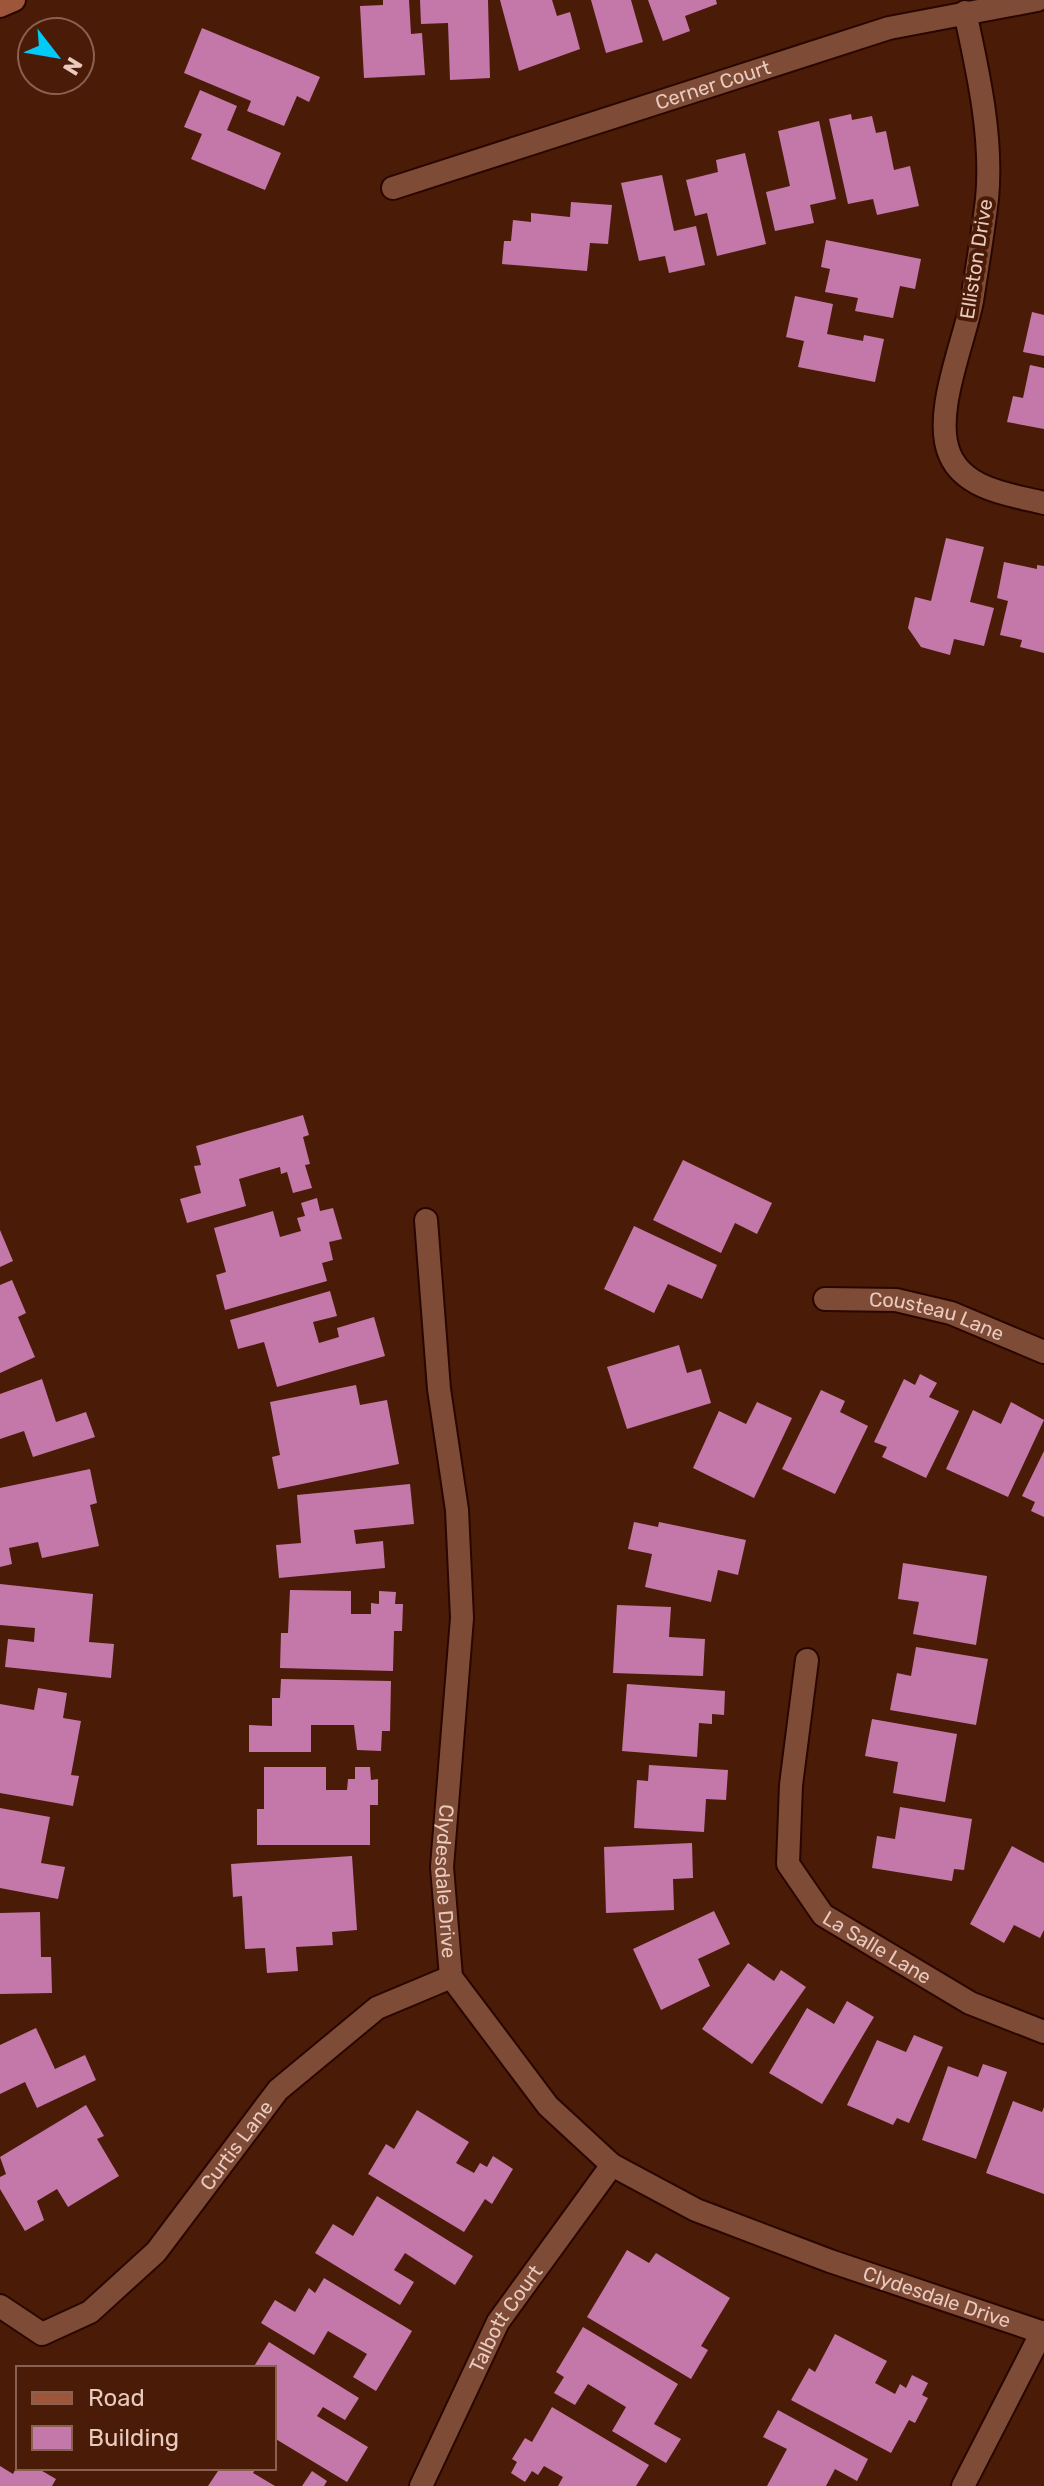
<svg xmlns="http://www.w3.org/2000/svg" width="1044" height="2486" font-family="Rubik,sans-serif">
  <style>
    .building { fill: #c478a9 }
    .lines { fill: none; stroke-linecap: round; stroke-linejoin: round }
    .minor-casing { stroke: #290700; stroke-width: 26 }
    .secondary-casing { stroke: #290700; stroke-width: 26 }
    .minor { stroke: #7e4b37; stroke-width: 22 }
    .secondary { stroke: #9e563a; stroke-width: 22 }
    .labels { text-anchor: middle; stroke-width: 8; stroke-linejoin: round; paint-order: stroke }
    .street-label { font-size: 20px; fill: #e9cabf; stroke: #4a1b07 }
  </style>
  <rect width="100%" height="100%" fill="#4a1b07"/>
  <path class="building" d="M383,0H409L411,34L422,33L425,75L364,78L360,6L383,5Z
    M420,0H488L490,78L450,80L448,23L421,24Z
    M500,0H552L557,16L570,12L580,49L519,71Z
    M591,0H631L643,42L606,53Z
    M648,0H716L717,4L685,16L690,31L663,41Z
    M202,28L320,77L309,102L297,96L284,126L247,111L251,101L184,73Z
    M200,90L237,106L227,130L281,153L265,190L191,159L202,134L184,127Z
    M851,114L852,120L872,116L876,133L886,131L894,170L910,166L919,206L877,215L873,199L848,204L829,119Z
    M819,121L836,199L810,205L814,223L775,231L766,192L790,186L778,131Z
    M745,153L766,244L717,256L707,213L695,216L686,180L718,172L716,160Z
    M662,175L674,231L696,226L705,265L669,273L665,256L639,261L621,183Z
    M571,202L612,205L608,244L590,243L587,271L502,264L504,241H511L513,220L531,222V213L570,217Z
    M826,240L921,259L915,289L900,286L893,318L855,311L858,298L825,292L830,269L821,267Z
    M795,296L833,304L827,334L863,341L864,335L884,339L875,382L798,367L804,341L786,337Z
    M1032,312L1044,315V356L1023,352Z
    M1030,365L1044,368V429L1007,422L1013,396L1023,398Z
    M946,538L984,547L970,602L994,608L984,646L954,639L950,655L921,647L908,628L915,597L931,601Z
    M1004,562L1037,569V565L1044,566V653L1020,647L1022,640L1000,635L1008,601L997,598Z
    M303,1115L309,1135L303,1137L310,1164L305,1165L312,1188L293,1193L287,1172L281,1174L280,1167L239,1179L246,1206L187,1223L180,1199L201,1193L194,1166L201,1165L196,1146Z
    M683,1160L772,1203L757,1234L735,1223L721,1253L653,1220Z
    M317,1198L320,1211L333,1208L342,1239L329,1242L333,1260L322,1263L327,1281L225,1310L216,1275L226,1272L214,1228L273,1211L280,1237L301,1231L297,1218L305,1216L301,1203Z
    M634,1226L717,1265L702,1299L668,1284L654,1313L604,1289Z
    M0,1230L13,1261L0,1267Z
    M12,1280L26,1313L18,1317L35,1357L0,1373V1285Z
    M330,1291L337,1316L313,1322L319,1343L339,1337L337,1328L374,1317L385,1356L277,1387L264,1342L238,1349L230,1320Z
    M679,1345L687,1373L701,1369L711,1403L627,1429L607,1367Z
    M920,1374L937,1383L929,1397L959,1411L926,1478L882,1457L887,1447L874,1442L904,1379L915,1385Z
    M42,1379L56,1422L86,1412L95,1437L33,1457L24,1431L0,1439V1394Z
    M356,1385L360,1405L387,1400L399,1464L278,1489L272,1457L280,1455L270,1402Z
    M821,1390L845,1401L840,1412L868,1426L835,1494L782,1469Z
    M757,1402L792,1418L754,1498L693,1468L719,1411L746,1424Z
    M1011,1402L1044,1420L1008,1497L946,1469L973,1410L1001,1424Z
    M1044,1451V1517L1031,1511L1035,1502L1022,1496Z
    M90,1469L97,1503L90,1505L99,1546L42,1558L38,1542L9,1548L12,1564L0,1567V1488Z
    M410,1484L414,1524L354,1530L356,1544L383,1541L385,1568L279,1578L276,1545L301,1543L297,1495Z
    M634,1522L658,1527L659,1522L746,1540L738,1575L718,1570L711,1602L645,1587L652,1554L628,1549Z
    M903,1563L987,1576L976,1645L913,1634L919,1602L898,1599Z
    M0,1584L93,1594L89,1642L114,1644L111,1678L5,1667L8,1639L34,1642L35,1628L0,1625Z
    M290,1590L351,1591V1614H371V1603L379,1604V1591L396,1592L395,1604H403L402,1631H394L393,1671L280,1668L281,1633H288Z
    M617,1605L671,1607L669,1637L705,1639L703,1676L613,1673Z
    M916,1647L988,1659L976,1725L890,1710L897,1673L911,1676Z
    M281,1679L391,1681L390,1731H382L381,1751L357,1750L354,1725H311V1752H249V1725L272,1726V1698H280Z
    M627,1684L725,1691L724,1715L712,1714V1724L699,1723L697,1757L622,1751Z
    M38,1688L67,1693L63,1718L81,1721L71,1775L79,1776L73,1806L0,1793V1704L34,1710Z
    M872,1719L957,1734L945,1802L893,1793L898,1762L865,1756Z
    M649,1765L728,1770L726,1800L706,1799L704,1832L634,1828L637,1780L648,1781Z
    M264,1767H326V1790H347L348,1779H355V1767H370L371,1780L378,1779V1805H370V1845H257V1809H264Z
    M900,1807L972,1819L964,1870L954,1869L952,1881L872,1868L877,1836L895,1839Z
    M0,1808L50,1817L41,1863L65,1867L58,1899L0,1888Z
    M692,1843L693,1878L673,1879L674,1910L606,1913L604,1847Z
    M1012,1846L1044,1863V1930L1040,1938L1014,1925L1004,1943L970,1924Z
    M352,1856L357,1930L332,1932L333,1945L296,1947L298,1971L267,1973L265,1948L245,1949L242,1896L233,1897L231,1864Z
    M714,1911L730,1944L698,1959L710,1986L661,2010L633,1949Z
    M40,1912L41,1957H51L52,1993L0,1994V1913Z
    M748,1963L774,1981L781,1970L806,1987L752,2064L702,2029Z
    M847,2001L874,2017L822,2104L769,2073L807,2008L834,2024Z
    M36,2028L55,2069L85,2055L96,2080L37,2108L25,2082L0,2094V2045Z
    M914,2035L943,2047L909,2123L897,2118L893,2125L847,2105L877,2040L906,2052Z
    M983,2064L1007,2072L976,2159L922,2140L948,2066L978,2077Z
    M1013,2101L1042,2112L1044,2107V2194L986,2173Z
    M86,2105L104,2136L97,2139L119,2176L68,2207L57,2189L37,2201L44,2220L25,2231L0,2189V2177L6,2174L0,2157Z
    M417,2110L469,2142L456,2163L474,2173L480,2163L487,2167L493,2156L513,2169L492,2204L485,2199L464,2232L368,2174L386,2144L394,2149Z
    M377,2196L473,2256L455,2285L405,2253L394,2270L414,2282L400,2305L315,2253L333,2224L353,2236Z
    M627,2250L649,2263L656,2253L730,2298L701,2346L708,2350L691,2379L587,2317Z
    M324,2278L412,2331L376,2391L353,2377L367,2354L328,2331L314,2355L261,2323L275,2300L295,2312L309,2288L315,2293Z
    M583,2327L678,2384L654,2424L681,2439L666,2463L612,2431L626,2407L588,2384L575,2405L554,2393L564,2377L556,2372Z
    M835,2334L887,2361L875,2383L895,2394L900,2384L906,2388L912,2375L928,2383L922,2395L928,2398L915,2423L909,2420L891,2453L791,2400L809,2368L815,2372Z
    M269,2342L359,2398L345,2420L323,2407L317,2416L368,2447L347,2482L274,2438V2368H253Z
    M552,2407L649,2465L636,2486H558L563,2477L544,2466L538,2475L532,2471L525,2482L511,2473L517,2462L512,2459L525,2438L532,2442Z
    M778,2410L868,2459L857,2481L835,2469L826,2486H767L787,2449L763,2437Z
    M0,2466L13,2474L16,2468H37L56,2479L52,2486H0Z
    M220,2468H256L253,2473L275,2486H208Z
    M312,2471L327,2481L324,2486H302Z"/>
  <g class="lines">
    <g class="minor-casing">
      <g id="minor">
        <path d="M965,12C978,72 993,138 987,199C983,233 977,268 972,301C964,343 932,415 950,455C965,490 1012,495 1044,503"/>
        <path id="s1" d="M393,188L889,28L1037,0"/>
        <path id="s2" d="M426,1220L439,1389L457,1510L462,1618L442,1867L451,1977L548,2106L612,2165L696,2210L830,2261L1044,2333"/>
        <path id="s3" d="M825,1299L896,1300L951,1313L1044,1352"/>
        <path id="s4" d="M807,1660L791,1785L788,1864L823,1915L970,2003L1044,2032"/>
        <path id="s5" d="M0,2306L42,2334L90,2312L156,2252L278,2090L377,2008L451,1977"/>
        <path id="s6" d="M421,2486L498,2322L612,2165"/>
        <path d="M963,2486L1042,2332"/>
      </g>
    </g>
    <g class="secondary-casing">
      <path id="secondary" d="M0,6L14,0"/>
    </g>
    <use href="#minor" class="minor"/>
    <use href="#secondary" class="secondary"/>
  </g>
  <g class="labels">
    <g class="street-label">
      <text dy="7" stroke="none"><textPath href="#s1" startOffset="336">Cerner Court</textPath></text>
      <text transform="translate(976 259) rotate(-81)" y="7">Elliston Drive</text>
      <text dy="7" stroke="none"><textPath href="#s3" startOffset="114">Cousteau Lane</textPath></text>
      <text dy="7" stroke="none"><textPath href="#s2" startOffset="664">Clydesdale Drive</textPath></text>
      <text dy="7" stroke="none"><textPath href="#s4" startOffset="330">La Salle Lane</textPath></text>
      <text dy="7" stroke="none"><textPath href="#s5" startOffset="326">Curtis Lane</textPath></text>
      <text dy="7" stroke="none"><textPath href="#s2" startOffset="1360">Clydesdale Drive</textPath></text>
      <text dy="7" stroke="none"><textPath href="#s6" startOffset="188">Talbott Court</textPath></text>
    </g>
  </g>
  <rect x="16" y="2366" width="260" height="104" fill="#4a1b07" stroke="#8a6151" stroke-width="2"/>
  <rect x="32" y="2392" width="40" height="12" fill="#9e563a" stroke="#8a6151" stroke-width="2"/>
  <text x="88" y="2406" font-size="24" fill="#e9cabf">Road</text>
  <rect x="32" y="2426" width="40" height="24" fill="#c478a9" stroke="#8a6151" stroke-width="2"/>
  <text x="88" y="2446" font-size="24" fill="#e9cabf">Building</text>
  <g transform="translate(56 56) rotate(121)"><circle r="38" fill="#4a1b07" stroke="#8a6151" stroke-width="2"/>
  <path d="M0-6L14 30L0 20L-14 30Z" fill="#00cbf8"/>
  <text y="-12" font-size="22" font-weight="bold" text-anchor="middle" fill="#e9cabf">N</text>
  </g>
</svg>
